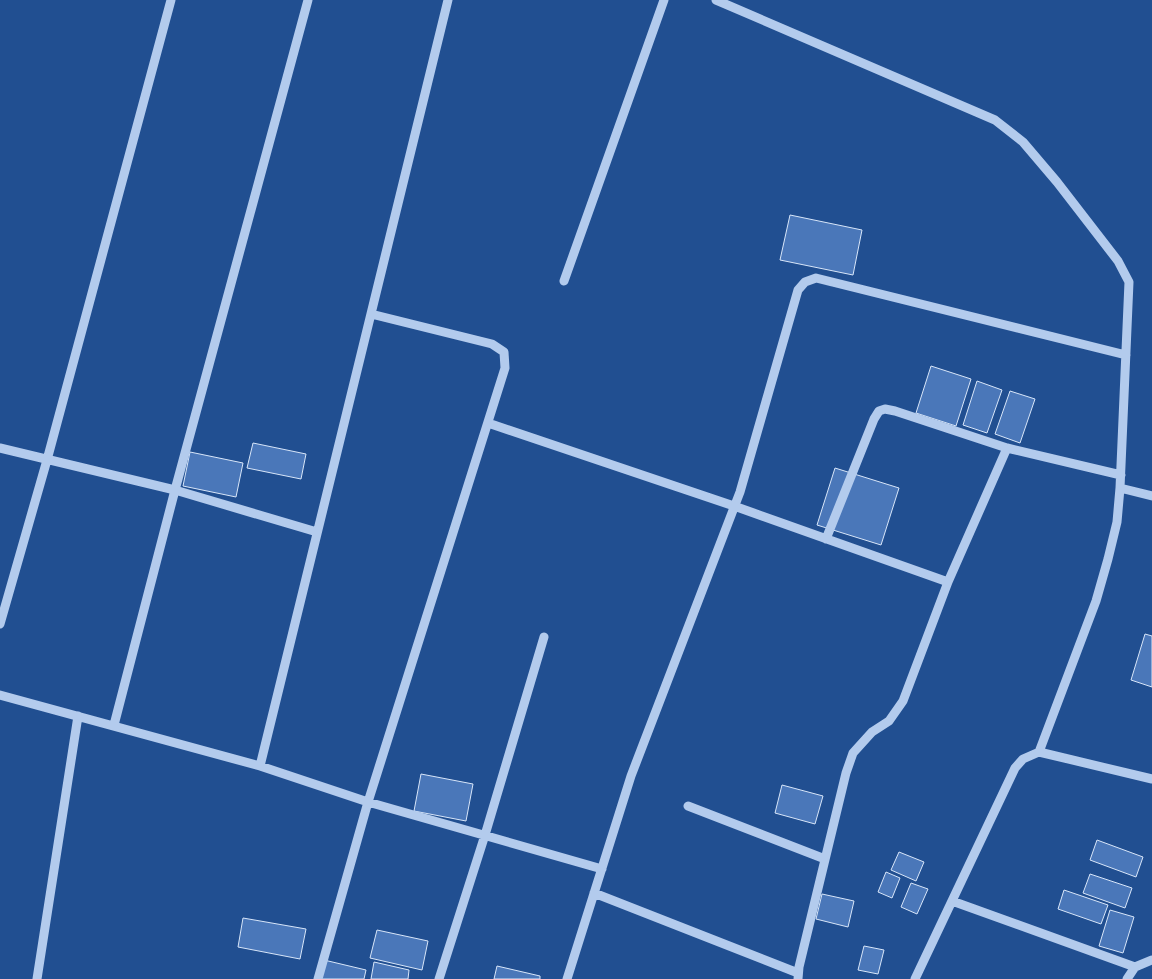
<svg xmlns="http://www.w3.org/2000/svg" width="1152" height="979" font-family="'DM Sans',sans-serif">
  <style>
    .building { fill: #4a77b9; stroke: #d8e6f9 }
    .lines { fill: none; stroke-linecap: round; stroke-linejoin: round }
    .minor { stroke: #b3cbed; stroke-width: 9 }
  </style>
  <rect width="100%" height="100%" fill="#214f91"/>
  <path class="building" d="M790,215L862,230L853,275L780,260Z
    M931,366L971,379L956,426L916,413Z
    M977,381L1002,390L987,433L963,425Z
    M1010,391L1035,399L1020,443L995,434Z
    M253,443L306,454L301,479L247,468Z
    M190,452L243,463L236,497L183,486Z
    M835,468L899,488L881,545L817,525Z
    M1145,634L1152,636V687L1131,680Z
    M421,774L473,784L466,821L414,811Z
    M782,785L823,796L815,824L775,813Z
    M1097,840L1143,857L1136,877L1090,860Z
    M899,852L924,862L916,881L891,870Z
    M886,872L900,878L892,898L878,892Z
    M1090,874L1132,888L1125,908L1083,893Z
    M911,883L928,889L917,914L901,907Z
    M1064,890L1108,905L1101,924L1058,909Z
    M822,894L854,901L848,927L816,919Z
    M1110,910L1134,917L1123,953L1099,946Z
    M243,918L306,929L300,959L238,947Z
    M377,930L428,941L422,970L370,958Z
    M864,946L884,950L878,974L858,970Z
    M324,960L366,970L364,979H320Z
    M374,962L409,970L408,979H371Z
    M497,966L540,976V979H494Z"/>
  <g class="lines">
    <path class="minor" d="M716,0L995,120L1023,142L1057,182L1118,261L1129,282L1120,488L1117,522L1108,559L1096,601L1039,752
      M564,281L664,0
      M488,423L734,506L948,582
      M0,448L175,490L317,532
      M1120,488L1152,496
      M826,539L874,419L879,411L885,409L895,411L1007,448L1121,475
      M0,624L47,460L171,0
      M0,695L260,766L368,802L602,869
      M114,725L175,490L308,0
      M260,766L448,0
      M688,806L825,859
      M594,893L798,973
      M952,901L1135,967
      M37,979L78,716
      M318,979L368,802L505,368L504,352L492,344L371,314
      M439,979L485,835L544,637
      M567,979L631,776L740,492L798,290L805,282L816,278L1126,355
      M798,979L799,967L846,773L853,753L872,732L889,721L903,701L948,582L1007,448
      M915,979L1015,768L1023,759L1039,752L1152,779
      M1127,979L1135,967L1152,960"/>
  </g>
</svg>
